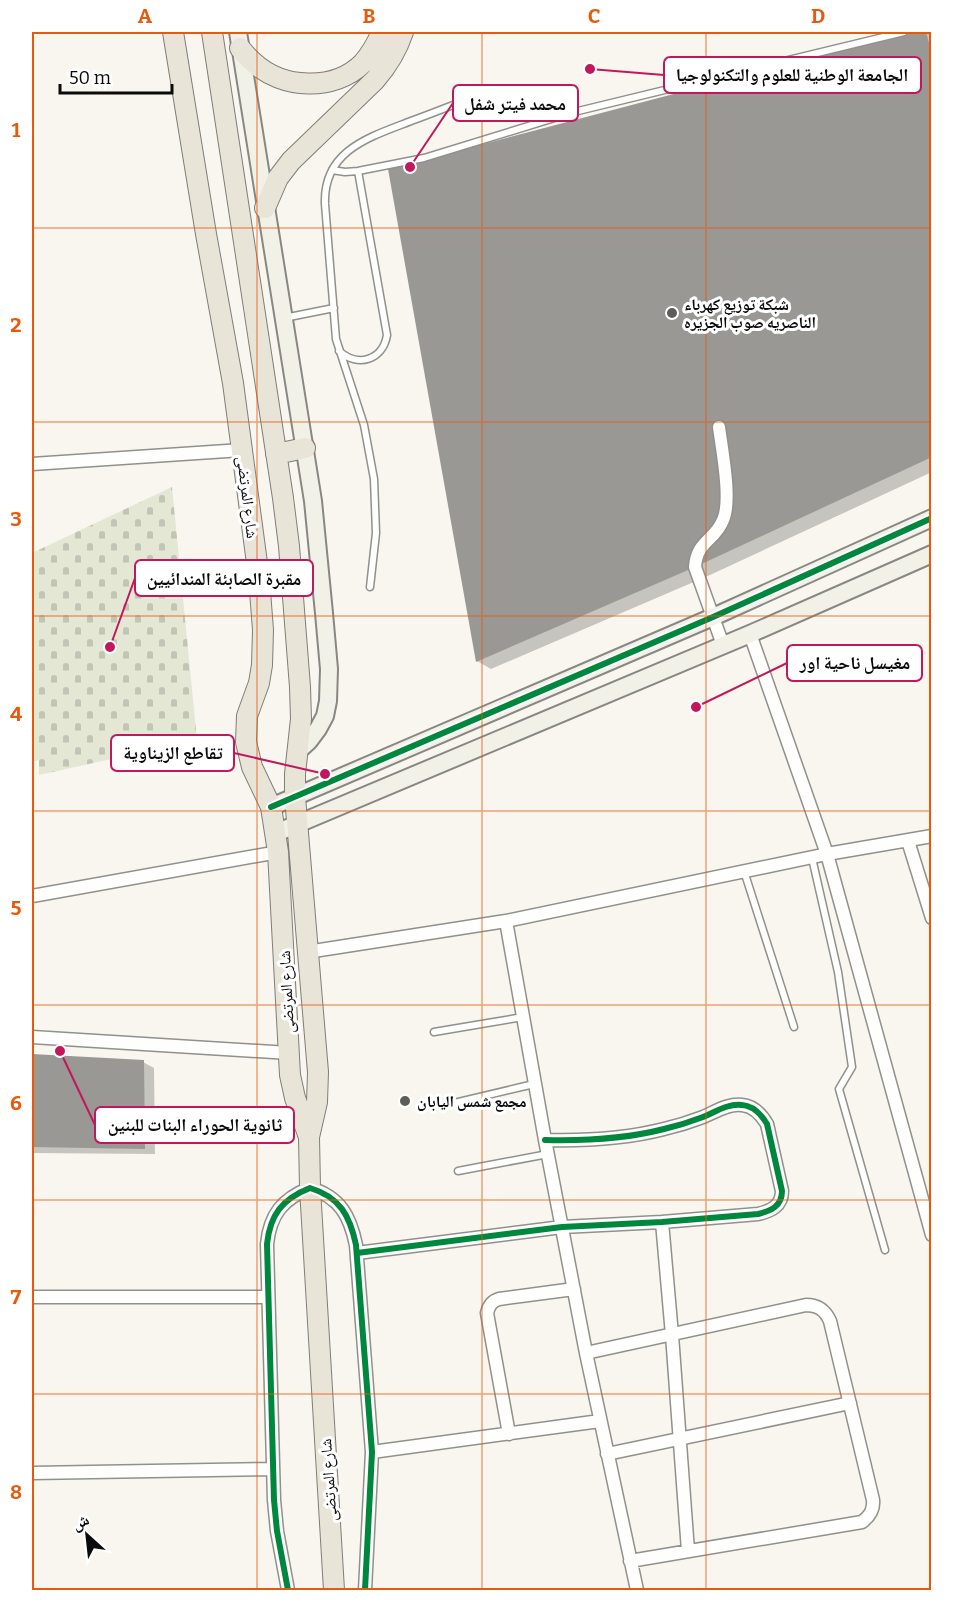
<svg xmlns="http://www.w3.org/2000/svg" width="963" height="1622" font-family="Bitter,'Noto Naskh Arabic',serif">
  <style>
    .cemetery { fill: url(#cemetery-stones) }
    .shadow { fill: #0003 }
    .building { fill: #9a9894 }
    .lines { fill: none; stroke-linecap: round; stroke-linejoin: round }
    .lane-casing { stroke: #91908d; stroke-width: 9 }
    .street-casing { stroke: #91908d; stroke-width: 15 }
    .secondary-casing { stroke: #888783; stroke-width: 20 }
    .primary-casing { stroke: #7e7e7a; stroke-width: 22 }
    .lane { stroke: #fefefc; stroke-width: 6 }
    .street { stroke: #fefefc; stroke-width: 12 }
    .secondary { stroke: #f2f1e8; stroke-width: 16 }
    .primary { stroke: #e9e4d8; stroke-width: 20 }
    .cycleway-casing { stroke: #fff; stroke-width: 10 }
    .cycleway { stroke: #00873e; stroke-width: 6 }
    .grid { fill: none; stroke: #e8590c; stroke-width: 1.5; stroke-opacity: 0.55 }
    .poi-dot { fill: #5d5d5a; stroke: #fff; stroke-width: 2 }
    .labels { text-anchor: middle; stroke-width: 6; stroke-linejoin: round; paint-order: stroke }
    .poi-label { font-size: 16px; font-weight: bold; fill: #0a0a0a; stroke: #fff; text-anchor: start }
    .street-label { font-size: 16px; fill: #0a0a0a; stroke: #fff }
    .leader { fill: none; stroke: #c2185b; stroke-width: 2 }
    .callout-dot { fill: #c2185b; stroke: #fff; stroke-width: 2 }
    .callout { fill: #fff; stroke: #c2185b; stroke-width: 2 }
    .callout-label { font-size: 18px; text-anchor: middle; font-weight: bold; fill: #0a0a0a }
    .neatline { fill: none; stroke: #e8590c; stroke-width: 2 }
    .grid-label { font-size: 20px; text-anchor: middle; font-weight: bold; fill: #e8590c }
  </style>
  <defs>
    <pattern id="cemetery-stones" width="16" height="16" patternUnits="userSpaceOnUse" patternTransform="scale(1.5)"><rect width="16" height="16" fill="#e3e7d4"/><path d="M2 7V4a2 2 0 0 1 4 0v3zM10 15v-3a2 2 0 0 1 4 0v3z" fill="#c1c5b5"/></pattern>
  </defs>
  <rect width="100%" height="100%" fill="#f8f6ee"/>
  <path class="cemetery" d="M172,487L197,740L39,775V760L32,762V553Z"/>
  <path class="shadow" d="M916,32H929L932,33V472L710,575L491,669L477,661L389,170Z
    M32,1055L143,1062L154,1068L155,1154L32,1153Z"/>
  <path class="building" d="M910,32H926L932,54V457L695,567L476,662L388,169Z
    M32,1054L144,1060L145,1149L32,1147Z"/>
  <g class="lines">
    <g class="lane-casing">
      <path id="lane" d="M332,170L345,172L358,171L424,158L574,112L904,32
        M284,318L334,308
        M339,351C358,368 383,360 387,335L358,171
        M370,587L376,533L374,479L364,425L336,339L325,204C323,150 370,137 411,121C436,112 460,102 485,93
        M812,858L838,972L852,1067L839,1089L885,1250
        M744,871L794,1027
        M434,1032L523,1017
        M450,1104L534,1084
        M458,1171L548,1154"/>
    </g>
    <g class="street-casing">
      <path id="street" d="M719,427C722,450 732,501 723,520C715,541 697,540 695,567L723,645
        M32,464L242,450
        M750,634L827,854L932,1235
        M908,841L932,918
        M32,896L278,852
        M506,921L545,1140L586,1353L637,1590
        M307,952L506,921L827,854L932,836
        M32,1037L289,1053
        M662,1222L672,1335L688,1551
        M357,1253L562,1227L662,1222L758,1214C771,1211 782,1206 782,1191L767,1124C761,1114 754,1106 742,1105C729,1103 715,1112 703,1117C690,1122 677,1126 664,1129C625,1139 586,1141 545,1140
        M32,1297H268
        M586,1353L806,1305C818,1305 825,1310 830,1321L873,1500C874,1510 870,1516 862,1522L630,1561
        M509,1434L487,1313C489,1305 492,1301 499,1299L574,1289
        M372,1452L600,1421
        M607,1454L850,1403
        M32,1473L272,1469
        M288,1590L277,1531L274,1500L267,1244C270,1215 282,1199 310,1188C340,1197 350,1216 356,1245L372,1452L365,1590"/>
    </g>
    <g class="secondary-casing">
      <path id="secondary" d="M238,32L313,501L324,613L329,669L328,701L325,716L318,729L309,741L298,751
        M271,807L713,617L932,518
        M276,833L750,634L932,554"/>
    </g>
    <g class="primary-casing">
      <path id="primary" d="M173,32L206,234L233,383L259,578L263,630L262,665L259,683L247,716L246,742L252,767L271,807L278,852L290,1075L295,1098L309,1137
        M212,32L283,498L289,546L300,687L301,719L295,774V797L318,1072L317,1102L309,1137L310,1188L334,1590
        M240,48C244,53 248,58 253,62C282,89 334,92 363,63C371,54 377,43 382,32
        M265,208L278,178L291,161L375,80C388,65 397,50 403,32
        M276,454L305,448"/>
    </g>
    <use href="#lane" class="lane"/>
    <use href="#street" class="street"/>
    <use href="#secondary" class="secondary"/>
    <use href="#primary" class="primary"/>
    <g class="cycleway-casing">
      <path id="cycleway" d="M271,807L713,617L932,518
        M357,1253L562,1227L662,1222L758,1214C771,1211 782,1206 782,1191L767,1124C761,1114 754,1106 742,1105C729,1103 715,1112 703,1117C690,1122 677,1126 664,1129C625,1139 586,1141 545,1140
        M288,1590L277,1531L274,1500L267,1244C270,1215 282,1199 310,1188C340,1197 350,1216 356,1245L372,1452L365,1590"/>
    </g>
    <use href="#cycleway" class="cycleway"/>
  </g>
  <path class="grid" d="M257,32V1590M482,32V1590M706,32V1590M32,228H932M32,422H932M32,616H932M32,811H932M32,1005H932M32,1200H932M32,1394H932"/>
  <g class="poi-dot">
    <circle cx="672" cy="313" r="6"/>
    <circle cx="405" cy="1101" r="6"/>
  </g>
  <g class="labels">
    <g class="poi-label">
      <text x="684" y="310">شبكة توزيع كهرباء<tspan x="684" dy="18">الناصريه صوب الجزيره</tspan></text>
      <text x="417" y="1107">مجمع شمس اليابان</text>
    </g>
    <g class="street-label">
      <text transform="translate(248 497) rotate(83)" y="6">شارع المرتضى</text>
      <text transform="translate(286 992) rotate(-93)" y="6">شارع المرتضى</text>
      <text transform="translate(328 1480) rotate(-94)" y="6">شارع المرتضى</text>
    </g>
  </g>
  <path class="leader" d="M590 69L664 75M410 167L453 103M110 647L135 578M696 707L787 663M325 774L234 753M60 1051L95 1125"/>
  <g class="callout-dot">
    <circle cx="590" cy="69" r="6"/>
    <circle cx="410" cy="167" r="6"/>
    <circle cx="110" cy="647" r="6"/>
    <circle cx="696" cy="707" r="6"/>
    <circle cx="325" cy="774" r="6"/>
    <circle cx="60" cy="1051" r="6"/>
  </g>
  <g class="callout">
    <rect x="664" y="57" width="257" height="36" rx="6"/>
    <rect x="453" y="85" width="125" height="36" rx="6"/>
    <rect x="135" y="560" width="178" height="36" rx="6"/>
    <rect x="787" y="645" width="135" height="36" rx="6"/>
    <rect x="111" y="735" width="123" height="36" rx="6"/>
    <rect x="95" y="1107" width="199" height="36" rx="6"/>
  </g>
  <g class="callout-label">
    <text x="792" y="81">الجامعة الوطنية للعلوم والتكنولوجيا</text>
    <text x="515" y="110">محمد فيتر شفل</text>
    <text x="224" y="585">مقبرة الصابئة المندائيين</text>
    <text x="855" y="669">مغيسل ناحية اور</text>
    <text x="173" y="759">تقاطع الزيناوية</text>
    <text x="195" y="1131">ثانوية الحوراء البنات للبنين</text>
  </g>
  <rect width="963" height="1622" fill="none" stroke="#ffffff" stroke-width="66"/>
  <g transform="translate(87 1535) rotate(333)" stroke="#ffffff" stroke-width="4.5" paint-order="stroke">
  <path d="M0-4.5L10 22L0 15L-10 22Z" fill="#0a0a0a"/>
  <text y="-9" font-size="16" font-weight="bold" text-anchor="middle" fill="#0a0a0a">ش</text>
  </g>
  <path d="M60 84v9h112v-9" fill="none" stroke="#0a0a0a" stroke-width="3"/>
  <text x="69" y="84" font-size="18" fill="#0a0a0a" stroke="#ffffff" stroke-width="4.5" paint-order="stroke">50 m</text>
  <rect x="33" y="33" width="897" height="1556" class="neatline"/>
  <g class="grid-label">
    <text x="145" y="23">A</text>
    <text x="369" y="23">B</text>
    <text x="594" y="23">C</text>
    <text x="818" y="23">D</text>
    <text x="16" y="137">1</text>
    <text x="16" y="332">2</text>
    <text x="16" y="526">3</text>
    <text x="16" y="721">4</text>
    <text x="16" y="915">5</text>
    <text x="16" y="1110">6</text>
    <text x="16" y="1304">7</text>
    <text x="16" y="1499">8</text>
  </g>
</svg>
